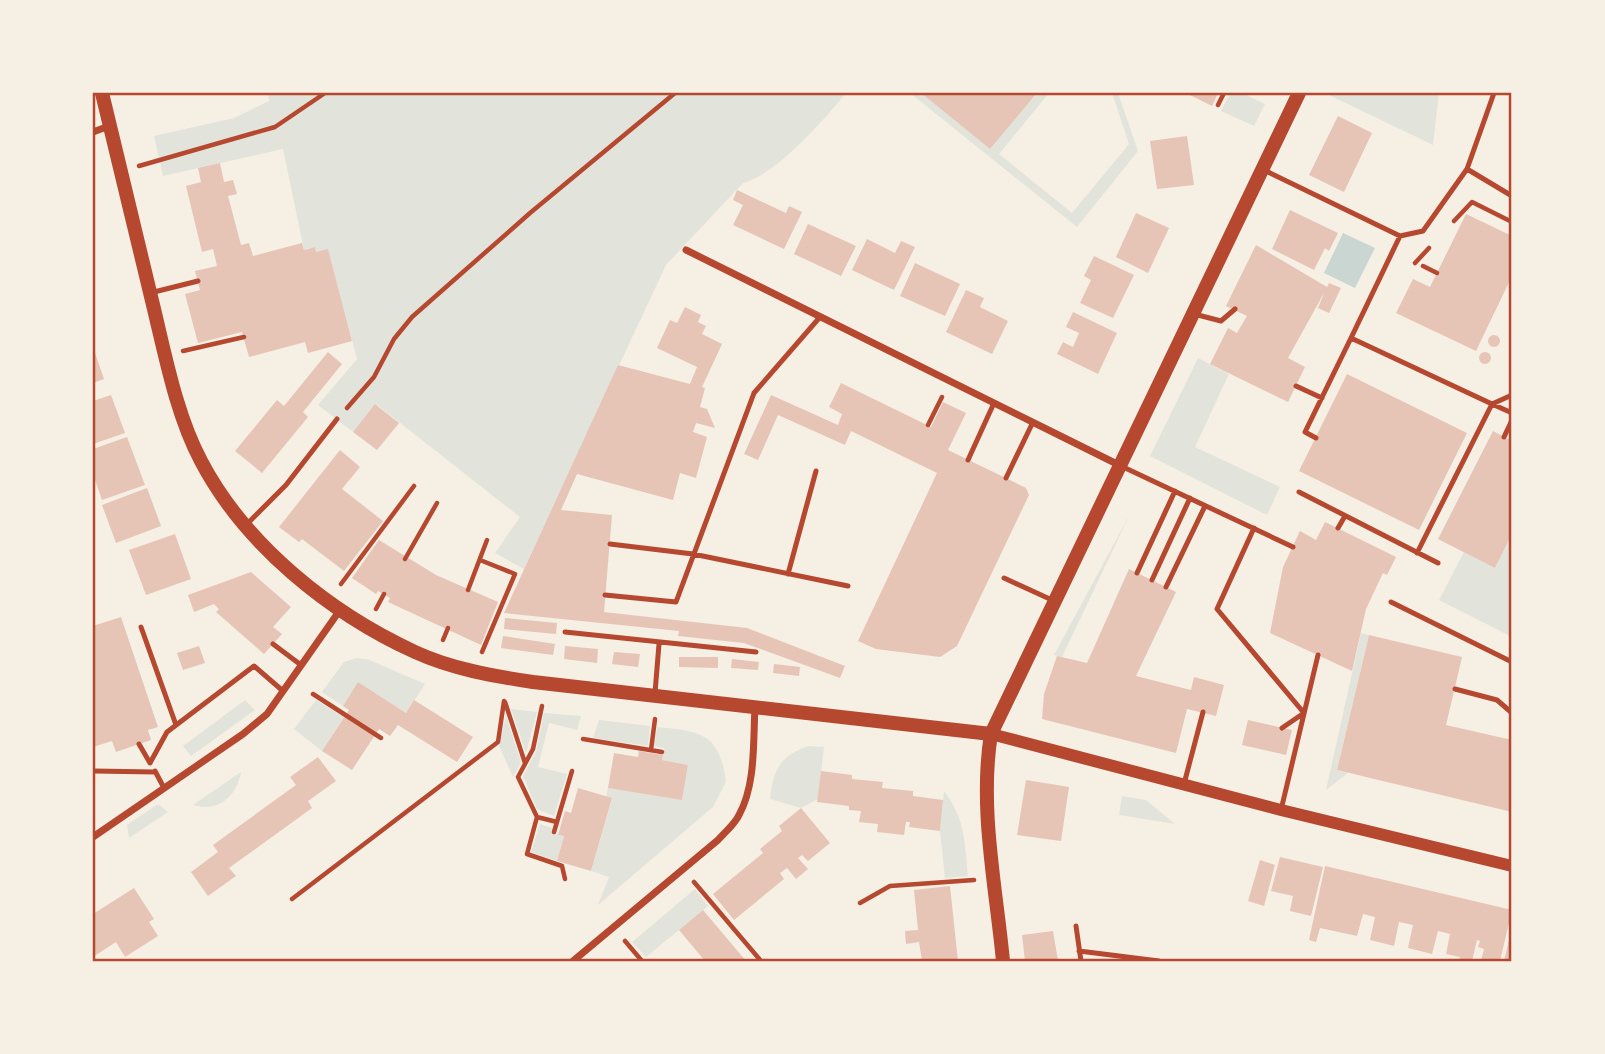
<svg xmlns="http://www.w3.org/2000/svg" width="1605" height="1054" font-family="Poppins,sans-serif">
  <style>
    .green { fill: #e2e4dc }
    .water { fill: #c9d6d2 }
    .building { fill: #e6c5b7 }
    .lines { fill: none; stroke-linecap: round; stroke-linejoin: round }
    .path { stroke: #b5482f; stroke-width: 4.5 }
    .service { stroke: #b5482f; stroke-width: 5 }
    .minor { stroke: #b5482f; stroke-width: 7 }
    .tertiary { stroke: #b5482f; stroke-width: 12 }
    .secondary { stroke: #b5482f; stroke-width: 14 }
    .neatline { fill: none; stroke: #b5482f; stroke-width: 2.5 }
  </style>
  <rect width="100%" height="100%" fill="#f6efe4"/>
  <path class="green" d="M268,93H846C824,120 777,174 743,183L666,265L524,569L495,553L520,517L376,404L353,432L318,405L357,359L328,250L316,252L314,247L304,250L283,149L163,176L154,136L234,118L269,101Z
    M910,93H921L990,149L1037,93H1049L999,154L1072,213L1129,144L1112,93H1118L1138,151L1077,227Z
    M1230,93H1242L1265,104L1254,126L1221,111Z
    M1325,93H1439L1433,145L1327,94Z
    M1198,358L1229,374L1195,447L1280,487L1267,515L1150,456Z
    M1130,514L1062,657L1054,655Z
    M1512,534V637L1439,600L1464,552L1495,568Z
    M1361,633L1369,635L1337,770L1348,773L1326,790Z
    M356,658L367,659L425,684L406,713L359,683L343,706L322,692L344,662Z
    M245,700L255,710L191,756L183,746Z
    M316,700L344,717L322,751L294,729Z
    M511,709L537,712L526,753Z
    M544,713L581,716L577,730L549,723L538,767L567,774L554,816L537,809L523,776L536,752Z
    M506,716L521,762L513,777L499,746Z
    M599,720L650,726L648,746L593,738Z
    M657,727C700,731 720,733 726,782L713,807L598,905L609,877L591,871L612,799L606,797L608,788L682,799L688,765L662,760L664,748L654,746Z
    M809,746L824,747L818,799L801,808L770,799C773,770 780,755 809,746Z
    M241,772C236,798 218,812 193,805Z
    M944,791C965,818 965,843 968,876L945,878L940,831Z
    M1122,796L1146,800L1175,824L1119,815Z
    M158,804L168,812L129,838L127,825Z
    M540,824L552,828L551,833L564,836L557,861L531,852Z
    M695,889L708,906L646,957L632,942Z"/>
  <path class="water" d="M1343,233L1375,248L1355,288L1324,273Z"/>
  <path class="building" d="M921,93H1037L990,149Z
    M1186,93H1218L1212,106Z
    M1338,116L1372,133L1344,192L1309,175Z
    M1187,136L1194,185L1157,189L1150,141Z
    M220,163L224,182L233,180L237,194L228,196L241,245L249,243L253,256L302,243L304,250L315,247L316,252L328,249L352,341L308,353L305,342L249,357L242,332L198,343L185,294L200,290L195,271L217,266L213,249L202,252L186,186L201,182L198,168Z
    M737,190L786,213L789,206L802,212L784,249L733,225L743,205L733,200Z
    M1290,210L1338,233L1329,251L1325,248L1314,270L1272,249Z
    M1136,213L1169,228L1148,273L1116,257Z
    M1466,214L1512,236V276L1476,351L1396,313L1413,279L1430,287Z
    M808,224L856,246L841,276L794,254Z
    M867,239L895,253L901,241L915,247L894,290L852,270Z
    M1256,245L1327,287L1329,283L1341,288L1329,313L1318,308L1324,293L1288,358L1305,367L1288,402L1210,364L1228,328L1237,333L1247,316L1226,306Z
    M1094,256L1134,275L1113,318L1080,303L1091,280L1084,276Z
    M915,263L960,284L945,316L900,296Z
    M966,290L984,298L980,307L1008,321L992,354L946,332Z
    M685,307L701,315L698,322L706,326L702,334L722,344L702,387L705,388L700,407L707,409L715,428L696,423L693,432L707,437L696,478L680,473L673,500L577,474L561,510L612,515L604,612L747,628L845,666L840,678L744,643L678,636L679,631L504,613L618,365L690,384L697,367L657,348L670,320L677,323Z
    M1073,312L1117,333L1098,374L1057,354L1063,342L1073,347L1079,333L1066,327Z
    M1488 341a6 6 0 1 1 12 0a6 6 0 1 1-12 0Z
    M93,347L104,379L93,383Z
    M1479 358a6 6 0 1 1 12 0a6 6 0 1 1-12 0Z
    M328,352L342,364L303,412L308,417L262,473L235,451L277,400L284,406Z
    M1347,374L1467,433L1419,530L1299,471Z
    M841,383L931,427L943,402L966,413L948,450L1026,488L1029,495L957,646L940,657L876,649L858,641L937,473L851,431L845,445L778,415L758,460L744,454L771,395L838,425L842,414L829,407Z
    M111,395L125,433L93,444V401Z
    M375,404L399,423L377,450L353,432Z
    M1493,431L1512,441V534L1495,568L1438,539Z
    M127,437L145,485L102,500L93,474V449Z
    M340,450L360,467L342,489L383,521L344,571L302,539L299,542L279,527Z
    M147,488L161,526L116,543L102,505Z
    M1325,522L1396,557L1387,575L1383,573L1366,609L1352,671L1270,633L1283,567L1300,531L1316,540Z
    M175,534L191,579L146,595L129,550Z
    M379,540L436,575L498,602L481,645L388,602L390,598L378,591L376,594L352,578Z
    M1129,569L1176,592L1136,676L1191,690L1194,677L1224,685L1216,716L1187,709L1176,753L1042,719L1044,694L1057,656L1087,663Z
    M251,572L291,607L273,627L282,634L264,654L216,612L219,609L214,604L194,612L188,595Z
    M121,617L158,727L148,730L151,740L116,752L112,741L93,747V626Z
    M505,618L557,623L556,634L504,629Z
    M1369,635L1462,657L1446,725L1512,740V812L1337,770Z
    M503,636L555,644L553,655L501,648Z
    M199,646L205,663L183,670L177,653Z
    M565,646L598,649L597,663L564,659Z
    M614,652L640,654L638,667L612,664Z
    M679,657H718V668L679,667Z
    M732,659L759,662L758,670L731,668Z
    M774,664L800,667L799,676L773,673Z
    M358,682L406,713L414,700L473,737L457,762L398,725L390,736L379,729L352,770L322,751L349,710L343,706Z
    M1248,720L1292,730L1286,755L1242,745Z
    M639,751L663,755L662,760L688,765L682,800L608,788L614,753L638,757Z
    M318,757L336,781L308,801L312,808L229,868L236,876L208,896L191,872L218,852L213,845L296,785L290,777Z
    M821,771L852,775V779L883,782L882,788L913,791V796L943,800L940,831L909,827L910,822H906L904,835L877,832L878,824L859,822L861,811L849,810V806L817,802Z
    M1026,780L1069,787L1061,841L1017,835Z
    M578,788L612,798L591,871L557,861L564,836L558,835L565,811L571,813Z
    M801,808L830,843L808,861L802,855L798,858L808,869L796,879L787,868L780,873L784,879L734,920L713,894L763,853L760,849L782,831L779,826Z
    M1280,857L1323,867L1311,916L1290,911L1293,896L1271,891Z
    M1260,860L1275,865L1264,906L1248,901Z
    M1325,866L1512,910L1500,961H1481L1484,949L1478,947L1480,941L1477,940L1472,961H1459L1460,957L1446,954L1450,934L1438,931L1432,954L1408,948L1413,925L1399,922L1394,946L1370,940L1375,917L1363,914L1357,936L1320,928L1316,942L1309,940Z
    M950,886L958,961H922L919,942L906,944L905,931L918,930L914,890Z
    M134,888L154,919L149,922L158,936L125,957L116,942L93,957V914Z
    M703,910L746,961H705L679,930Z
    M1053,931L1058,961H1025L1022,935Z
    M1511,932L1512,961H1504Z"/>
  <g class="lines">
    <path class="path" d="M1218,105L1224,93
      M139,166L275,127L325,93
      M1454,221L1472,202L1512,222
      M1415,263L1429,248
      M1423,266L1437,273
      M183,351L244,337
      M347,408L374,377L394,339L412,317L530,213L675,93
      M928,425L942,397
      M405,559L437,503
      M480,560L515,574L482,652
      M341,584L414,486
      M468,590L487,540
      M376,609L384,594
      M443,640L448,628
      M313,694L381,738
      M505,702L525,763
      M542,706L533,749L518,777L537,817L527,854L562,866L565,879
      M583,739L662,752
      M651,750L655,719
      M537,817L557,822
      M554,832L572,771
      M694,882L761,961
      M292,899L498,742L504,701
      M860,903L890,886L974,880
      M625,941L642,961"/>
    <path class="service" d="M1467,169L1494,93
      M1264,170L1400,236
      M1512,196L1467,169L1423,231L1400,236L1351,338L1492,404L1512,395
      M150,293L198,281
      M1194,314L1221,321L1235,309
      M1296,386L1322,398
      M1504,437L1512,420
      M1316,438L1305,432L1351,338
      M968,460L994,403
      M1121,466L1293,547
      M1006,478L1033,422
      M1299,492L1438,563
      M246,525L286,485L337,419
      M1254,528L1217,609L1304,713L1282,728
      M1338,528L1345,516
      M610,544L693,554L848,586
      M1417,553L1492,404L1512,413
      M1137,573L1175,491
      M788,574L816,471
      M1004,578L1052,600
      M1152,580L1190,498
      M1166,587L1205,506
      M605,595L676,602L754,393L820,317
      M1391,602L1512,662
      M141,627L176,725
      M565,632L756,652
      M273,644L301,665
      M1455,689L1497,700L1512,713
      M655,693L659,644
      M139,744L150,763
      M150,763L167,732L254,666L283,691
      M93,771L155,772
      M155,771L164,788
      M1184,784L1203,712
      M1281,810L1318,655
      M1076,926L1081,961
      M1079,951L1159,961"/>
    <path class="minor" d="M93,132L109,126
      M686,250L1119,465
      M93,837L243,734L267,714L340,610
      M573,961L718,840C725,832 735,824 739,815C756,784 753,742 755,707"/>
    <path class="tertiary" d="M991,734L1281,810L1512,866"/>
    <path class="secondary" d="M102,93C119,165 137,237 154,309C166,359 177,416 201,461C245,545 330,613 415,652C452,669 493,676 533,682L991,734
      M1003,961C996,887 979,808 991,734L1299,93"/>
  </g>
  <rect width="1605" height="1054" fill="none" stroke="#f6efe4" stroke-width="189"/>
  <rect x="94" y="94" width="1416" height="866" class="neatline"/>
</svg>
